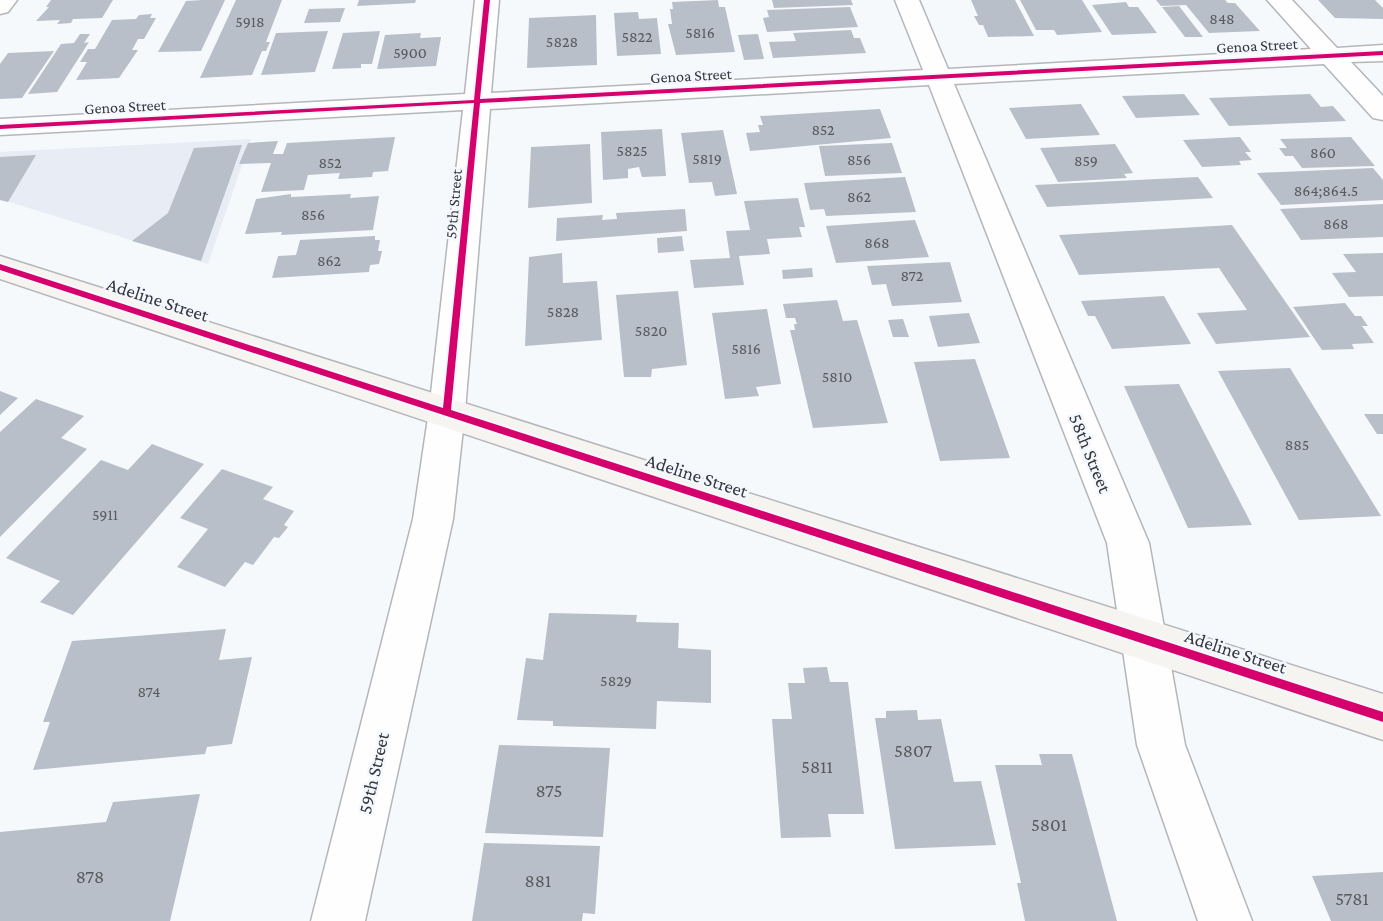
<svg xmlns="http://www.w3.org/2000/svg" width="1383" height="921" font-family="'Crimson Pro',serif">
  <style>
    .built { fill: #e7ecf5 }
    .building { fill: #b8bfc8 }
    .lines { fill: none; stroke-linecap: round; stroke-linejoin: round }
    .street-casing { stroke: #b4b6b9; stroke-width: 3 }
    .secondary-casing { stroke: #b4b6b9; stroke-width: 3 }
    .street { fill: #fefeff; fill-rule: evenodd }
    .secondary { fill: #f5f4f1; fill-rule: evenodd }
    .cycleway-casing { stroke: #f4f8fe; stroke-width: 4 }
    .cycleway { fill: #d6006c; fill-rule: evenodd }
    .labels { text-anchor: middle; stroke-width: 5; stroke-linejoin: round; paint-order: stroke }
    .number-label { font-size: 16px; fill: #565a5e }
    .far-street-label { font-size: 16px; fill: #36383a; stroke: #f4f8fe }
    .street-label { font-size: 19px; fill: #36383a; stroke: #f4f8fe }
    .near-number-label { font-size: 19px; fill: #565a5e }
  </style>
  <rect width="100%" height="100%" fill="#f6f9fc"/>
  <path class="built" d="M251,139L208,264L0,199V152Z"/>
  <path class="building" d="M51,0H113L102,18L73,19L71,23L57,24L60,20L36,21L49,7H46Z
    M202,0H225L201,51L158,52L186,1Z
    M236,0H282L266,42H270L266,51H262L252,75L200,78Z
    M359,0H416L415,3L357,6Z
    M718,0L719,7H725L735,52L676,55L668,24H672L670,9H673L672,2Z
    M772,0H851L853,5L774,8Z
    M971,0H1015L1034,36L988,37L983,25H979L974,16H978Z
    M1020,0H1082L1102,32L1057,35L1054,30H1036Z
    M1156,0H1225L1228,3H1235L1260,31L1209,33L1186,5L1161,6Z
    M1318,0H1375L1383,8V19L1335,18Z
    M1126,2L1129,7H1138L1157,33L1112,35L1092,5Z
    M1179,6L1203,37H1185L1162,7Z
    M850,7L858,27L767,32L763,18L769,17L767,10Z
    M345,8L340,22L304,23L309,9Z
    M638,12L639,19L657,18L661,54L617,56L614,13Z
    M152,14L150,18H156L144,39H138L132,50H138L119,78L76,80L87,62H80L88,49H95L112,20L136,19L139,15Z
    M596,15L597,65L527,68L529,18Z
    M851,30L854,38H860L866,53L773,58L769,42L796,41L793,33Z
    M328,31L315,72L261,75L276,33Z
    M380,31L372,64H361V68L332,69L343,33Z
    M421,33L420,38L441,37L436,66L377,69L385,35Z
    M80,34H90L84,43L89,42L57,92L28,94L61,44L74,43Z
    M758,34L764,59L744,60L738,35Z
    M54,51L22,98L0,99V64L8,53Z
    M1184,94L1200,115L1136,118L1122,96Z
    M1310,94L1321,107L1333,106L1346,121L1229,126L1209,98Z
    M1081,104L1100,135L1026,139L1009,108Z
    M880,109L891,138L750,151L746,133L760,132L758,125H763L760,116Z
    M662,129L666,176L642,177L639,167L628,169V178L603,180L601,132Z
    M723,130L737,194L715,196L712,182L689,183L681,133Z
    M395,137L388,171L373,172L372,177L338,179L340,173L308,175L304,190L261,192L271,163L239,164L248,143L278,141L273,154H283L287,143Z
    M1240,137L1251,152H1245L1252,160L1239,161L1241,165L1202,167L1183,140Z
    M1351,137L1375,166L1302,168L1293,156H1285L1279,148H1287L1280,139Z
    M892,143L902,173L825,176L819,146Z
    M590,144L592,203L528,208L531,147Z
    M1115,144L1133,173L1124,174L1127,178L1058,182L1040,148Z
    M242,145L201,261L132,241L168,213L194,148Z
    M36,155L8,202L0,200V157Z
    M1373,168L1383,180V200L1281,205L1257,173Z
    M905,177L916,212L826,216L824,209L810,210L804,183Z
    M1198,177L1213,198L1047,207L1035,185Z
    M291,194V197L351,194L350,198L379,196L373,230L281,235L282,232L245,234L256,199Z
    M798,198L805,227H799L802,237L767,239L770,254L739,256L744,285L694,288L690,260L730,258L726,231L750,230L744,201Z
    M1383,204V237L1301,240L1280,209Z
    M685,209L687,231L556,241L557,218L603,215L602,220L617,219L616,213Z
    M915,220L929,257L836,263L826,226Z
    M1232,225L1310,337L1216,344L1197,313L1247,310L1219,268L1079,275L1059,235Z
    M375,236V240H380L378,251H382L379,264L370,265L369,272L272,278L278,256L296,255L300,240Z
    M682,236L684,251L658,253L657,238Z
    M562,253L563,283L597,281L602,340L525,346L529,257Z
    M1383,253V296L1349,297L1332,273L1356,272L1343,254Z
    M950,262L962,302L892,306L886,284L872,285L867,266Z
    M812,268L813,277L783,279L782,270Z
    M678,291L687,365L652,369L651,377H624L616,295Z
    M1164,296L1191,344L1112,349L1095,316H1088L1081,301Z
    M837,300L843,321L857,320L888,423L813,428L790,330H795L794,324H797L795,318H786L783,304Z
    M1345,303L1355,316H1361L1368,326H1362L1374,343L1352,344L1354,349L1322,350L1293,307Z
    M767,309L781,384L756,387L759,396L725,399L712,313Z
    M969,313L980,343L938,347L929,316Z
    M903,319L909,337H893L888,320Z
    M975,359L1010,458L940,461L914,362Z
    M1290,368L1381,516L1299,520L1218,371Z
    M1179,384L1252,525L1188,528L1124,386Z
    M0,391L18,398L0,415Z
    M36,399L84,416L61,438L87,449L0,537V432Z
    M1364,414H1383V434H1377Z
    M152,444L204,464L73,615L40,602L60,581L6,558L101,460L128,470Z
    M222,469L273,487L263,499L294,511L284,525L288,527L279,538L274,537L253,565L245,562L225,587L177,567L208,529L180,518Z
    M549,613L637,615L636,622L679,623L678,648L711,650V703L657,701L656,729L553,726V721L517,720L526,658L543,660Z
    M226,629L219,660L252,657L232,744L207,747L205,754L33,770L50,722H43L72,641Z
    M827,667L830,682H848L864,814H828L831,837L781,838L772,719H792L788,683H805L803,668Z
    M917,710L918,720L941,719L954,782L981,781L996,845L895,849L875,718H886V711Z
    M499,745L610,748L603,837L485,833Z
    M1039,754H1072L1117,921H1025L1017,883H1021L995,765H1042Z
    M200,794L170,921H0V832L106,822L113,802Z
    M484,843L600,846L595,914L583,913L582,921H472Z
    M1383,872V921H1331L1312,876Z"/>
  <g class="lines">
    <g class="street-casing">
      <path id="street" d="M0,0H17L8,12L0,14Z
        M475,0H499L491,93L923,70L895,0H919L948,69L1311,49L1267,0H1292L1337,48L1383,45V61L1351,62L1383,96V120L1373,118L1324,64L954,84L1149,543L1185,745L1252,921H1198L1137,745L1107,543L929,85L490,109L465,411L453,519L365,921H311L413,519L429,411L463,110L0,135V119L465,94Z"/>
    </g>
    <g class="secondary-casing">
      <path id="secondary" d="M0,256L1383,694V740L0,279Z"/>
    </g>
    <use href="#street" class="street"/>
    <use href="#secondary" class="secondary"/>
    <g class="cycleway-casing">
      <path id="cycleway" d="M484,0H490L480,99L1383,51V55L480,103L451,410L1383,712V722L0,270V264L443,408L474,103L0,129V125L474,100Z"/>
    </g>
    <use href="#cycleway" class="cycleway"/>
  </g>
  <g class="labels">
    <g class="number-label">
      <text x="1222" y="24">848</text>
      <text x="250" y="27">5918</text>
      <text x="700" y="38">5816</text>
      <text x="637" y="42">5822</text>
      <text x="562" y="47">5828</text>
      <text x="410" y="58">5900</text>
      <text x="823" y="135">852</text>
      <text x="632" y="156">5825</text>
      <text x="1323" y="158">860</text>
      <text x="707" y="164">5819</text>
      <text x="859" y="165">856</text>
      <text x="1086" y="166">859</text>
      <text x="330" y="168">852</text>
      <text x="1326" y="196">864;864.5</text>
      <text x="859" y="202">862</text>
      <text x="313" y="220">856</text>
      <text x="1336" y="229">868</text>
      <text x="877" y="248">868</text>
      <text x="329" y="266">862</text>
      <text x="912" y="281">872</text>
      <text x="563" y="317">5828</text>
      <text x="651" y="336">5820</text>
      <text x="746" y="354">5816</text>
      <text x="837" y="382">5810</text>
      <text x="1297" y="450">885</text>
      <text x="105" y="520">5911</text>
      <text x="616" y="686">5829</text>
      <text x="149" y="697">874</text>
    </g>
    <g class="far-street-label">
      <text transform="translate(1257 45) rotate(-3)" y="6">Genoa Street</text>
      <text transform="translate(691 75) rotate(-3)" y="6">Genoa Street</text>
      <text transform="translate(125 106) rotate(-3)" y="6">Genoa Street</text>
      <text transform="translate(453 204) rotate(-85)" y="6">59th Street</text>
    </g>
    <g class="street-label">
      <text transform="translate(158 299) rotate(18)" y="7">Adeline Street</text>
      <text transform="translate(1091 453) rotate(68)" y="7">58th Street</text>
      <text transform="translate(697 475) rotate(18)" y="7">Adeline Street</text>
      <text transform="translate(1236 651) rotate(18)" y="7">Adeline Street</text>
      <text transform="translate(373 773) rotate(-77)" y="7">59th Street</text>
    </g>
    <g class="near-number-label">
      <text x="913" y="757">5807</text>
      <text x="817" y="773">5811</text>
      <text x="549" y="797">875</text>
      <text x="1049" y="831">5801</text>
      <text x="90" y="883">878</text>
      <text x="538" y="887">881</text>
      <text x="1352" y="905">5781</text>
    </g>
  </g>
</svg>
